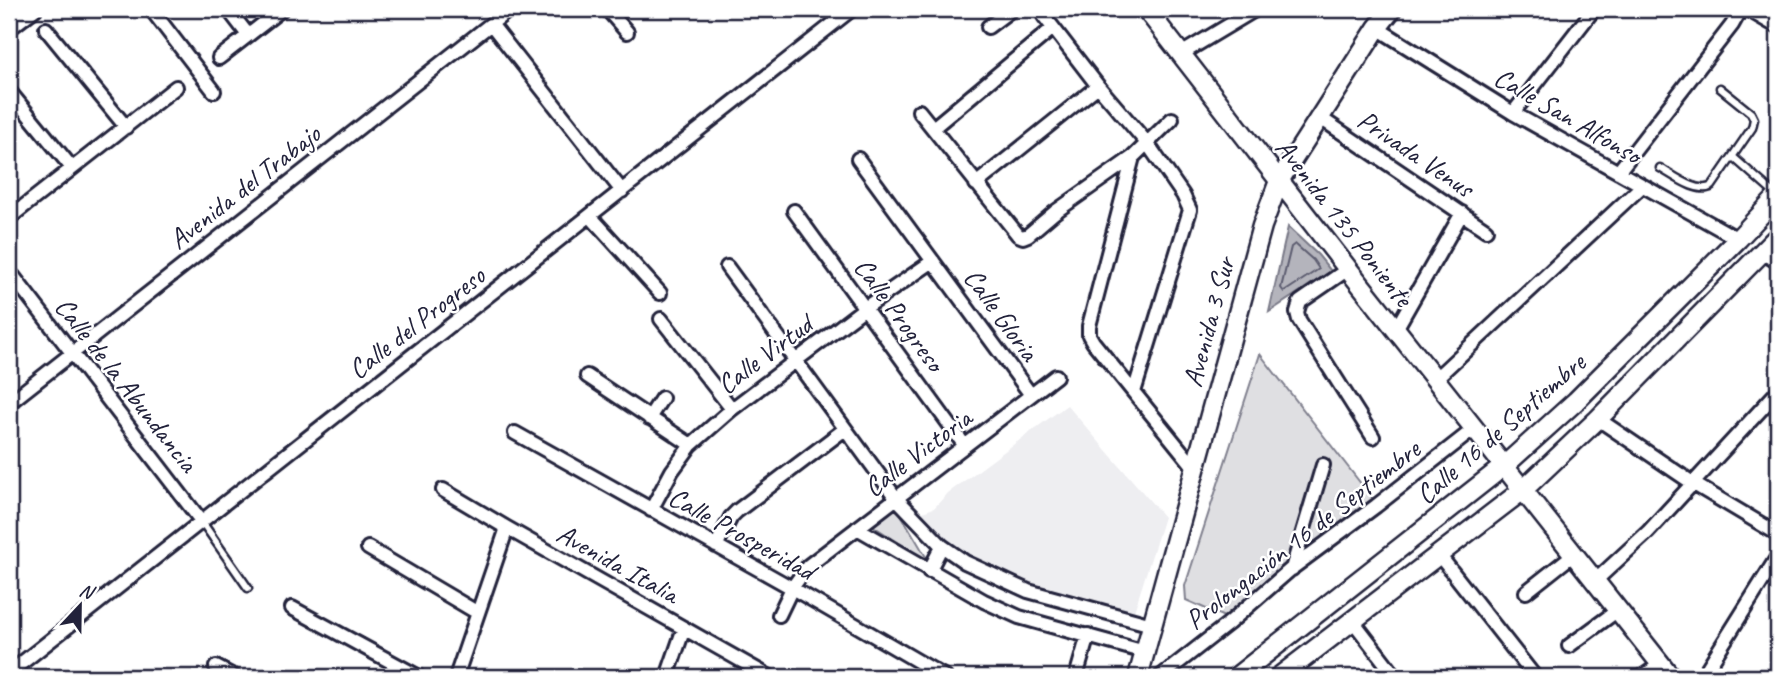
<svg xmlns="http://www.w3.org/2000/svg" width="1787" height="686" font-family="Caveat,sans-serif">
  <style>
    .built { fill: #eeeef1 }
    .green { fill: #dfdfe2; stroke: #80808e; stroke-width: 2 }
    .water { fill: #b4b4bc; stroke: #7a7a88; stroke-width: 2 }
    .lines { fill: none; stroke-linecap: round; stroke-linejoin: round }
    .shore { stroke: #5c5c6f; stroke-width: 2 }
    .lane-casing { stroke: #22223b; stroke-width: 11 }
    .street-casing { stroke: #22223b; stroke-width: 18 }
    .secondary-casing { stroke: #22223b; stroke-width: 23 }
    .lane { stroke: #fff; stroke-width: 6 }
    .street { stroke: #fff; stroke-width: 12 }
    .secondary { stroke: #fff; stroke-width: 18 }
    .labels { text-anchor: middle; stroke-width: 5; stroke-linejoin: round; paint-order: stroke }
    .street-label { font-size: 28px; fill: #22223b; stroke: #fff }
  </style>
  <rect width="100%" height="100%" fill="#fff"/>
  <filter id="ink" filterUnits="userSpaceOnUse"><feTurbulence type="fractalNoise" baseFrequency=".0143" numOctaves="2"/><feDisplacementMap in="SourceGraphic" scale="14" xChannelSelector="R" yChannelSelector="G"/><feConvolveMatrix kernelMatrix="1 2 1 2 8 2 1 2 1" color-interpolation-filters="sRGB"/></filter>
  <g filter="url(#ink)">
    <path class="built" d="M1067,405L1164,517L1132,618L979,569L914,515L934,508L948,493Z"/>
    <path class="green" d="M1260,354L1376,503L1231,620L1186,600L1185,586Z
      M896,506L929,562L870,524Z"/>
    <path class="water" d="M1288,227L1318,255L1331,271L1269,312Z"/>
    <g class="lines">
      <path class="shore" d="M1295,244L1313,260L1319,269L1284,292L1281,288L1291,247Z"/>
      <g class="lane-casing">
        <path id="lane" d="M1733,157L1776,195
          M1660,168C1673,175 1698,195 1712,186L1752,128L1754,119L1751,113L1720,88
          M202,522L248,588
          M15,668L22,677"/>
      </g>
      <g class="street-casing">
        <path id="street" d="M151,9L214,91
          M228,9L248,35
          M607,9L627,32
          M1747,9L1778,27
          M1044,16L1098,86L1147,143L1183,195L1190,210L1134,392
          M491,24L622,191
          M988,27L1012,9
          M1377,28L1513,113L1738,239
          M9,29L35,9
          M46,29L126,127
          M1181,54L1256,9
          M219,58L282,9
          M9,91L72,168
          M919,111L1018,235L1023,237L1028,235L1055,212L1133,157L1172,119
          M1513,113L1594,9
          M1319,117L1486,230
          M933,128L1053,28
          M1133,157L1089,326V335L1093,342L1195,468
          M858,159L1031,395
          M1618,172L1732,25L1741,9
          M976,184L1098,86
          M794,211L965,446
          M590,216L660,293
          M9,218L176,87
          M1763,253L1778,262
          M727,267L896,498L942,546L965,562L1028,591L1152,625
          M1348,269L1300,302L1297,312L1299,320L1373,437
          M13,276L202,522
          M661,319L732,409
          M1396,329L1462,213
          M587,376L691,445
          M1435,379L1642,186
          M9,403L510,9
          M649,418L662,398
          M1598,419L1694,484L1778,534
          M515,433L792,588L945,677
          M443,490L507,528L770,677
          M651,510L672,471L691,445L732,409L865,308L933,261
          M857,528L984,601L1019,617L1145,652
          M716,546L731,517L737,511L845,429
          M368,548L478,613
          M1439,555L1535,677
          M1292,569L1323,465
          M929,571L942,546
          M1595,581L1648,532L1778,391
          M1526,592L1574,554
          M292,608L419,677
          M779,615L792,588L808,566L1056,376
          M1353,621L1396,677
          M1569,646L1618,610
          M216,667L235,677
          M9,673L852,9
          M456,677L507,528
          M667,677L684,628
          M1076,677L1088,635
          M1160,677L1229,623L1291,569L1376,506L1474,429
          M1642,677L1661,664
          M1702,677L1778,556"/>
      </g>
      <g class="secondary-casing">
        <path id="secondary" d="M1146,9L1348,269L1671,677
          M1138,677L1262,226L1279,181L1377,28L1392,9
          M1236,677L1504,466L1576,401L1738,239L1778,196
          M1279,677L1523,490L1598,419L1778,236"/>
      </g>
      <use href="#lane" class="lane"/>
      <use href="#street" class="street"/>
      <use href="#secondary" class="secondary"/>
    </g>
  </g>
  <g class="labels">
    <g class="street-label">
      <text transform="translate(1568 115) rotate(30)" y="10">Calle San Alfonso</text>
      <text transform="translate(1416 153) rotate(34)" y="10">Privada Venus</text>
      <text transform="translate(244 186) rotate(-38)" y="10">Avenida del Trabajo</text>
      <text transform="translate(1345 222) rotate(52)" y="10">Avenida 135 Poniente</text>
      <text transform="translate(900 314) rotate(54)" y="10">Calle Progreso</text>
      <text transform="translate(1002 314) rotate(54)" y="10">Calle Gloria</text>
      <text transform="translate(416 322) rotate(-38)" y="10">Calle del Progreso</text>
      <text transform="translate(1208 322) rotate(-75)" y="10">Avenida 3 Sur</text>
      <text transform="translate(764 354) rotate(-37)" y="10">Calle Virtud</text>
      <text transform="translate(127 384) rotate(52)" y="10">Calle de la Abundancia</text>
      <text transform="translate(1500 428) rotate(-41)" y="10">Calle 16 de Septiembre</text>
      <text transform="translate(917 452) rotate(-37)" y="10">Calle Victoria</text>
      <text transform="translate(742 533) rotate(29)" y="10">Calle Prosperidad</text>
      <text transform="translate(1302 534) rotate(-38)" y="10">Prolongación 16 de Septiembre</text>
      <text transform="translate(618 563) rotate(29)" y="10">Avenida Italia</text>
    </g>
  </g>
  <rect width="1787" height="686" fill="none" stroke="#fff" stroke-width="35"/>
  <rect x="18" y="18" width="1752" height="651" fill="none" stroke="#22223b" stroke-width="2.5" filter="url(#ink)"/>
  <g transform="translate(80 606) rotate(22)" stroke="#ffffff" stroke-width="5" paint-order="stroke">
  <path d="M0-5L12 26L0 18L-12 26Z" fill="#22223b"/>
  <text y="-10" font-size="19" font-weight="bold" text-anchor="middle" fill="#22223b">N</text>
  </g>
</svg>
